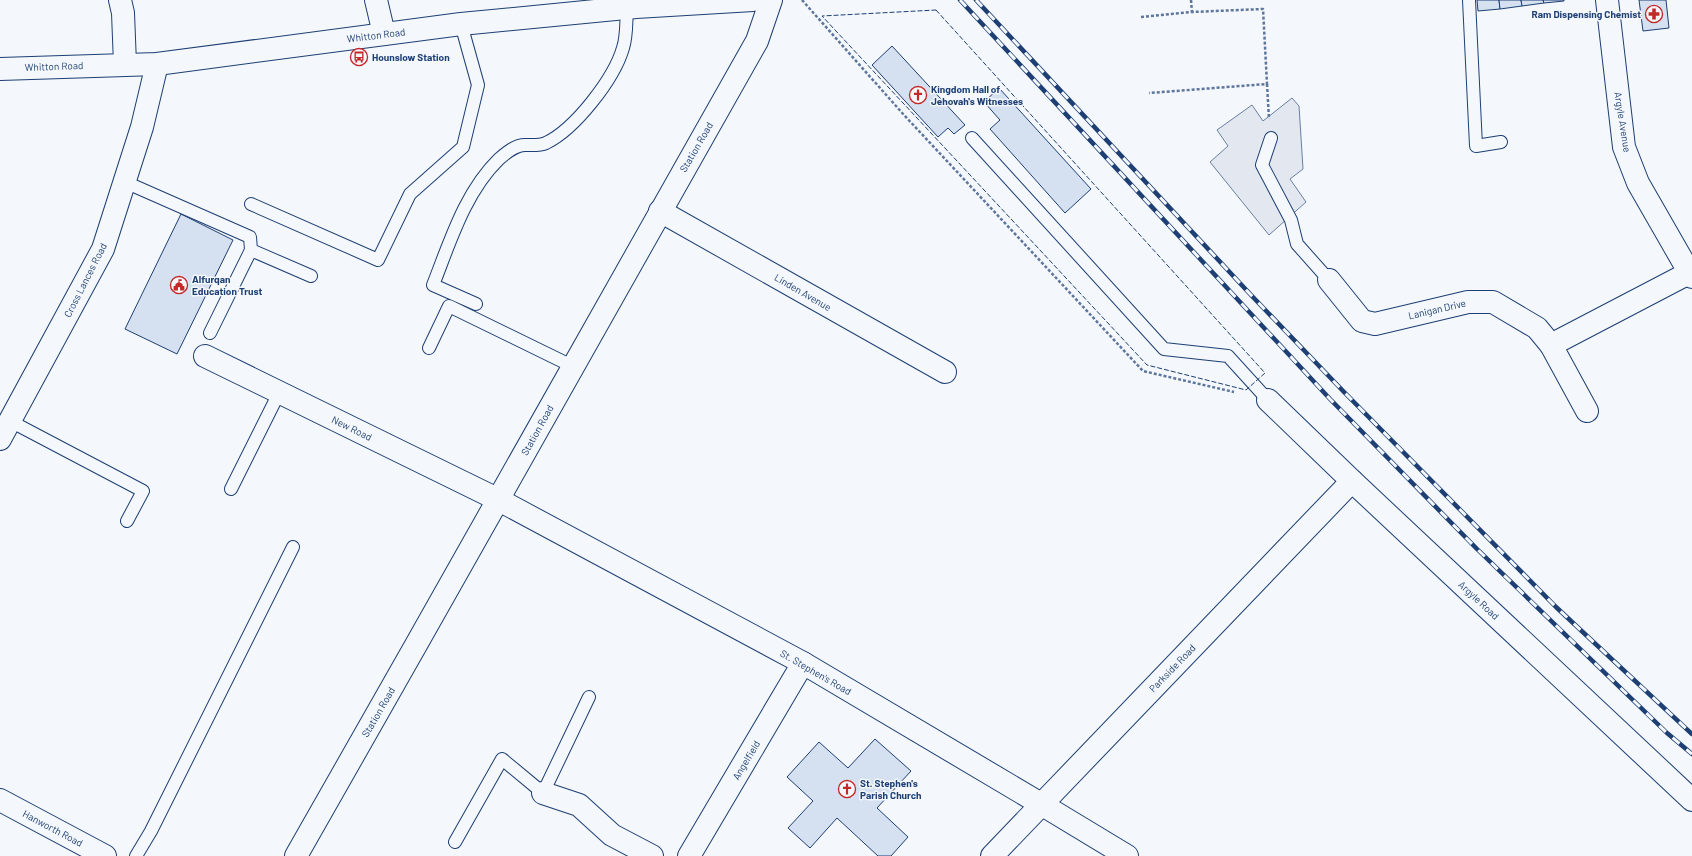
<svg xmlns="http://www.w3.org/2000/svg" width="1692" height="856" viewBox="0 0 1692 856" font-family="Barlow,sans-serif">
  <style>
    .parking { fill: #e3e8f0; stroke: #687fa3 }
    .building { fill: #d5e0f0; stroke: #1d3f73 }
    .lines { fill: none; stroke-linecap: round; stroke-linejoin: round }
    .service-casing { stroke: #1d3f73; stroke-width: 14 }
    .minor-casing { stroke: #1d3f73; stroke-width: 24 }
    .tertiary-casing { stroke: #1d3f73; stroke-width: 24 }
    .secondary-casing { stroke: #1d3f73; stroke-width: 24 }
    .primary-casing { stroke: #1d3f73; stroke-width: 24 }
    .path { stroke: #5e769c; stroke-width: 2.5; stroke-dasharray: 3 2; stroke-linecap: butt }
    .service { stroke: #f4f7fb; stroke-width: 12 }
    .minor { stroke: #f4f7fb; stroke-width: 22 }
    .tertiary { stroke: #f4f7fb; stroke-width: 22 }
    .secondary { stroke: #f4f7fb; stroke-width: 22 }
    .primary { stroke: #f4f7fb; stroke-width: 22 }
    .rail-casing { stroke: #1d3f73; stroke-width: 4.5 }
    .rail { stroke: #f4f7fb; stroke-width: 3; stroke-dasharray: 9; stroke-linecap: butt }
    .fence { stroke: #1d3f73; stroke-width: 1; stroke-dasharray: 5 2; stroke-linecap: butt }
    .labels { text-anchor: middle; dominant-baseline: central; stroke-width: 3; stroke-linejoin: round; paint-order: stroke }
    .poi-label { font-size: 10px; font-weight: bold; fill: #1d3f73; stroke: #f4f7fb; text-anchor: start }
    .street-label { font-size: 10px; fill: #1d3f73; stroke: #f4f7fb }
  </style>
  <rect width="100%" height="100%" fill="#f4f7fb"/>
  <polygon class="parking" points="1292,98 1299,106 1303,169 1290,179 1306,202 1269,235 1210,162 1228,146 1217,130 1252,105 1263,121"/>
  <g class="building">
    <polygon points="1477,0 1499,0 1500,9 1478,11"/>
    <polygon points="1499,0 1521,0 1522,6 1500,9"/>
    <polygon points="1521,0 1543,0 1544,3 1522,6"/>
    <polygon points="1543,0 1564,0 1564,1 1544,3"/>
    <polygon points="1639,0 1666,0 1669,28 1643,31"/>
    <polygon points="892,46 965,125 954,134 948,128 938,137 872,65"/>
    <polygon points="999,88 1091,189 1065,213 990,129 1000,120 984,102"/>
    <polygon points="181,214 233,240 177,354 125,329"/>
    <polygon points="875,739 911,771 877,808 908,837 891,856 878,856 837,818 810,848 788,828 813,801 787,777 819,742 848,768"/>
  </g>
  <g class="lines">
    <g class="service-casing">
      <g id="service">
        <polyline points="1469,0 1476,146 1501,142"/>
        <polyline points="972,138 1164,349 1228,356 1268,400"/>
        <polyline points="1271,138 1262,165 1291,220 1297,244 1329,280"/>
        <polyline points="125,182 250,237 251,250 311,276"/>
        <polyline points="251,204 378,260 410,194 463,147 478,85 461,24"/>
        <path d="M476,304L433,285C450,242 465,192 499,159C506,153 515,145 525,145C532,145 539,146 546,143C575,129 614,79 623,48C627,36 626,21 627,9"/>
        <polyline points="210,333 251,250"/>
        <polyline points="429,348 449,306 572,366"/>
        <polyline points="10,421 143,491 127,521"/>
        <polyline points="231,489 279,393"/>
        <polyline points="455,842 502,759 543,793 589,697"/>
        <polyline points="136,856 151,831 293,547"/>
      </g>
    </g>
    <g class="minor-casing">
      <g id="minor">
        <polyline points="376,0 384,34"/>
        <polyline points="1607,0 1624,147 1638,183 1692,277"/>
        <polyline points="660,211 945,372"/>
        <polyline points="1329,280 1362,321 1375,324 1468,302 1493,302 1537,328 1551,345"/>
        <polyline points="205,356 499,500 803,663 1041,804 1127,856"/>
        <polyline points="1268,400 1352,481 1692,800"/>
        <polyline points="1587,411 1551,345 1689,273"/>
        <polyline points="543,793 579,805 612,835 652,856"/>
        <path d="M296,856C451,585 603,312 757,41L771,0"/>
        <polyline points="689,856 803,663"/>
        <polyline points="992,856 1352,481"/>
      </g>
    </g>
    <g class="tertiary-casing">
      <g id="tertiary">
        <polyline points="120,0 123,13 125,64"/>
        <polyline points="0,439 103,249 142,127 157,64"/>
      </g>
    </g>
    <g class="secondary-casing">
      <polyline id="secondary" points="0,69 157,64 461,24 636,7 753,0"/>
    </g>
    <g class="primary-casing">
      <polyline id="primary" points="0,800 105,856"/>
    </g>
    <g class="path">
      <polyline points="802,0 904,115 1143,371 1234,392"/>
      <polyline points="1191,0 1192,12"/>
      <polyline points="1141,17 1192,12 1263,9 1267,84 1149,93"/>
      <polyline points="1267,84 1269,119"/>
    </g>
    <use href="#service" class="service"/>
    <use href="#minor" class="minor"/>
    <use href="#tertiary" class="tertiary"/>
    <use href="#secondary" class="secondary"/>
    <use href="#primary" class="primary"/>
    <g class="rail-casing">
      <g id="rail">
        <polyline points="960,0 1330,399 1477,549 1667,733 1692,754"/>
        <polyline points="976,0 1251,295 1344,392 1556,607 1692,734"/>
      </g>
    </g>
    <use href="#rail" class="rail"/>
    <polygon class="fence" points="936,10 1265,373 1246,390 1147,365 822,16"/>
  </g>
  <defs>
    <g id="pharmacy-ring" transform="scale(0.9)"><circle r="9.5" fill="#f4f7fb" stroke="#c62828" stroke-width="1.5"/><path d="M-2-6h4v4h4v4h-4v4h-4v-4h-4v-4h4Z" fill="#c62828"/></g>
    <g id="bus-ring" transform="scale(0.9)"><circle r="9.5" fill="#f4f7fb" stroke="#c62828" stroke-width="1.5"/><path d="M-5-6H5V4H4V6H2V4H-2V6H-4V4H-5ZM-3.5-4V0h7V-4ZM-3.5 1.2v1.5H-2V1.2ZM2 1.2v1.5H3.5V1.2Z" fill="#c62828"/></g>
    <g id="church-ring" transform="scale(0.9)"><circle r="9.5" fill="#f4f7fb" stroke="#c62828" stroke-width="1.5"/><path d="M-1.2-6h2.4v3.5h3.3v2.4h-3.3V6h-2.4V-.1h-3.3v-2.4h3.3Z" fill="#c62828"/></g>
    <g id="civic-ring" transform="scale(0.9)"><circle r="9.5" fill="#f4f7fb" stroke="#c62828" stroke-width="1.5"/><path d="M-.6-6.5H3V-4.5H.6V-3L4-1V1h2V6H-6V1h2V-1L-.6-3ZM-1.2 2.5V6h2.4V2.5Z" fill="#c62828"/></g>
  </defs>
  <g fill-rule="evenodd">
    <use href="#pharmacy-ring" x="1654" y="14"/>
    <use href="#bus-ring" x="359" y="57"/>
    <use href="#church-ring" x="918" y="95"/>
    <use href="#civic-ring" x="179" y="285"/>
    <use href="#church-ring" x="847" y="789"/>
  </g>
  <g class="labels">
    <g class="poi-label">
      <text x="1641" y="14" text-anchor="end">Ram Dispensing Chemist</text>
      <text x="372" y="57">Hounslow Station</text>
      <text x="931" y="89">Kingdom Hall of<tspan x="931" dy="12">Jehovah's Witnesses</tspan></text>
      <text x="192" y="279">Alfurqan<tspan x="192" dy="12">Education Trust</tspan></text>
      <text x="860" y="783">St. Stephen's<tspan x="860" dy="12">Parish Church</tspan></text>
    </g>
    <g class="street-label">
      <text transform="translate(376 35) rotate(-7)">Whitton Road</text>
      <text transform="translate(54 66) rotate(-2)">Whitton Road</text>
      <text transform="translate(1623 122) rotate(81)">Argyle Avenue</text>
      <text transform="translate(696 147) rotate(-60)">Station Road</text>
      <text transform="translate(85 280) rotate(-63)">Cross Lances Road</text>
      <text transform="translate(803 292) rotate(30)">Linden Avenue</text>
      <text transform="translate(1437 309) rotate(-13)">Lanigan Drive</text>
      <text transform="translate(352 428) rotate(26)">New Road</text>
      <text transform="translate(537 430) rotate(-61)">Station Road</text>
      <text transform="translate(1479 600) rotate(43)">Argyle Road</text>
      <text transform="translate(1172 668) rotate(-46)">Parkside Road</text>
      <text transform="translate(816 672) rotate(30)">St. Stephen's Road</text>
      <text transform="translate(378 712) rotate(-60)">Station Road</text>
      <text transform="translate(746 760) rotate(-59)">Angelfield</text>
      <text transform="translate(53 828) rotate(28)">Hanworth Road</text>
    </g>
  </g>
</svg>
